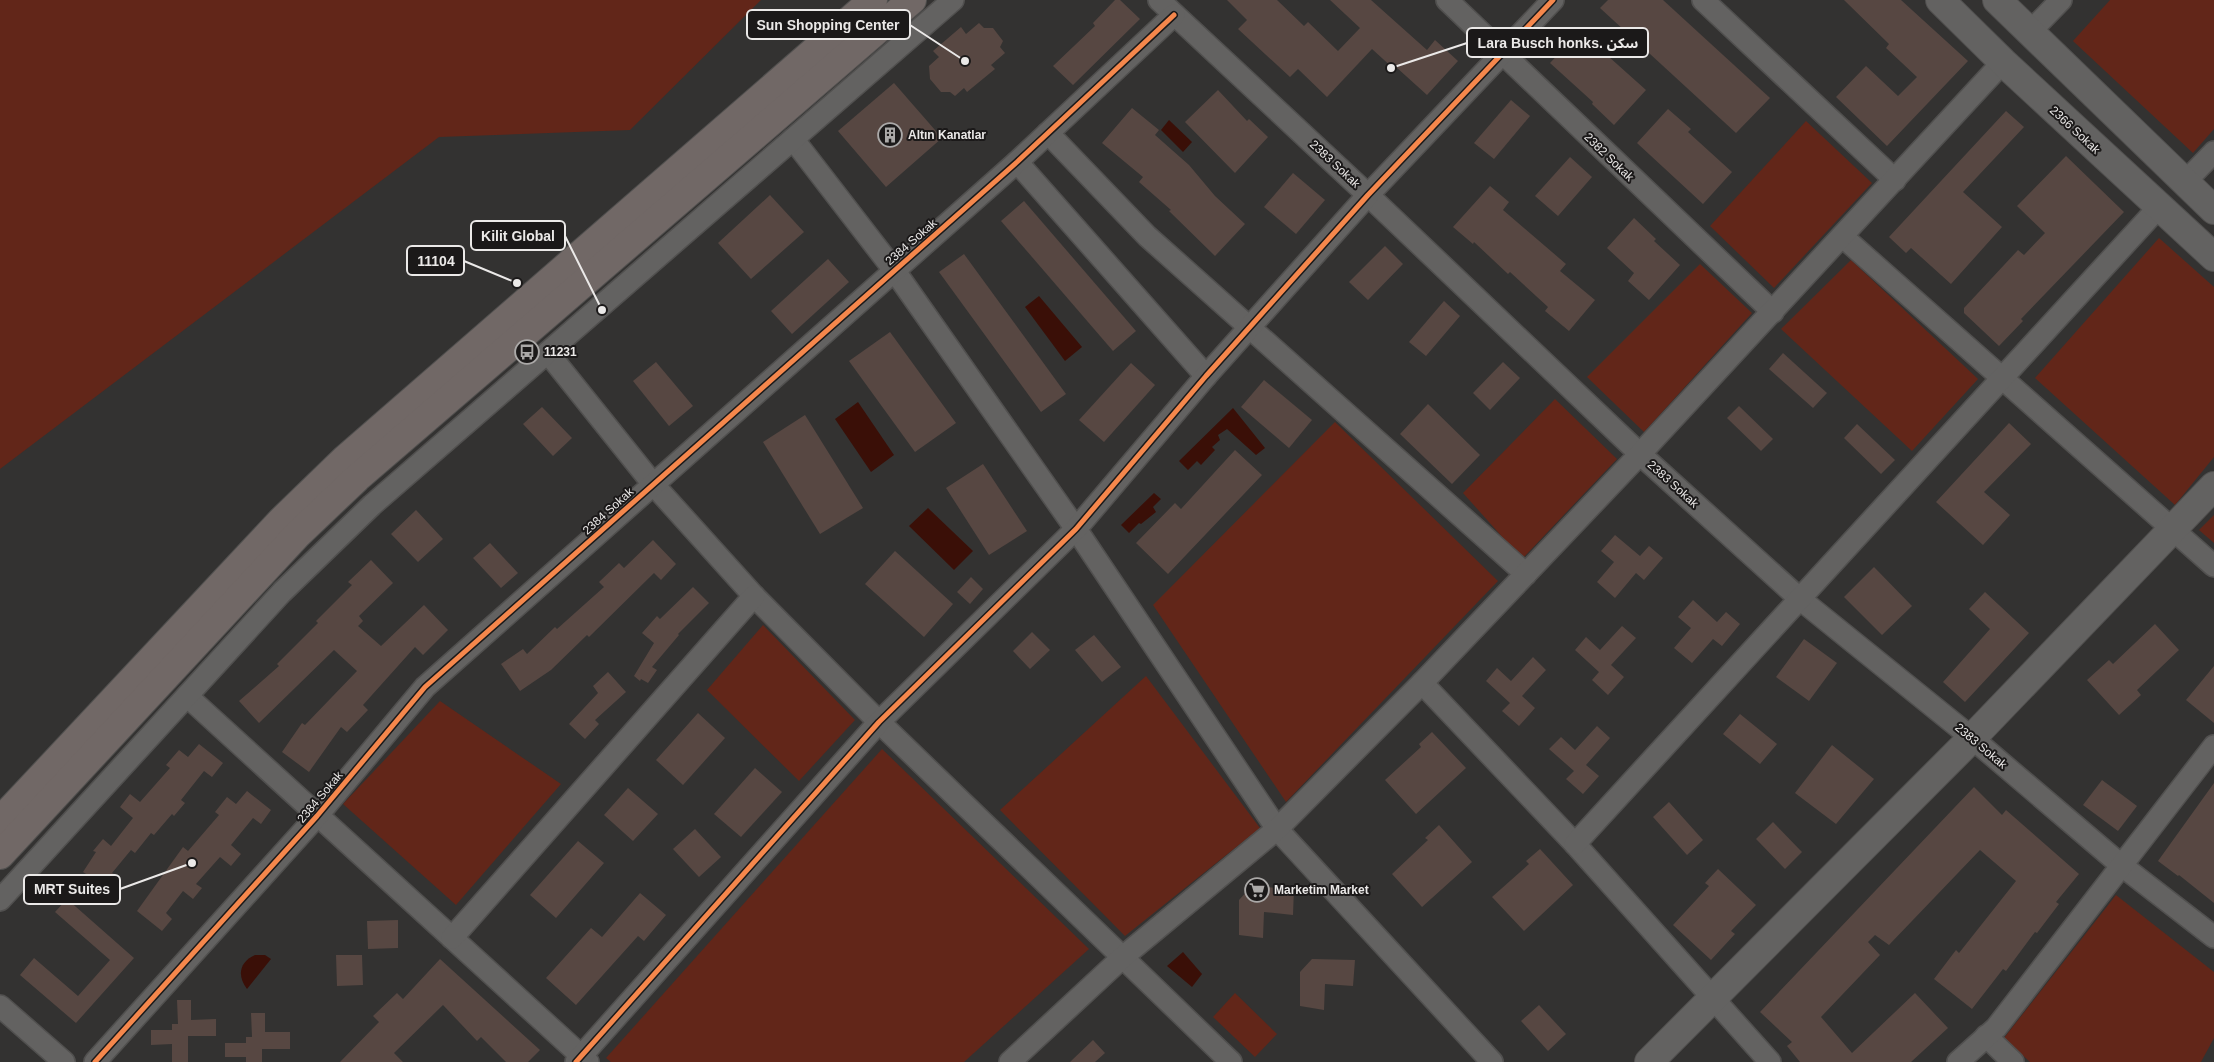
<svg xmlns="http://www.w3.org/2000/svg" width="2214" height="1062" viewBox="0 0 2214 1062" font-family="Arial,'Noto Sans Arabic',sans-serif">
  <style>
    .green { fill: #622619 }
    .water { fill: #3a0f07 }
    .building { fill: #574742 }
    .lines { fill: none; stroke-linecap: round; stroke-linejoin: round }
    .street-casing { stroke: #51504f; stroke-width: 24 }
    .secondary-casing { stroke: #51504f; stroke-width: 30 }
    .primary-casing { stroke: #51504f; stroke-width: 30 }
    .street { stroke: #636261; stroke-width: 21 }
    .secondary { stroke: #636261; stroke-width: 28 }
    .primary { stroke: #716866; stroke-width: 28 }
    .cycleway-casing { stroke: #1b1919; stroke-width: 8 }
    .cycleway { stroke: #f5874c; stroke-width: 5 }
    .labels { text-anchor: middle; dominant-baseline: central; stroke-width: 4; stroke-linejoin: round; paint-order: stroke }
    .street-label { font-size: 12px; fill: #ebe9e8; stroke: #1b1919 }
    .poi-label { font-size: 12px; font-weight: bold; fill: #ebe9e8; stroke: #1b1919; text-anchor: start }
    .leader { fill: none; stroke: #ebe9e8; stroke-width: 2 }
    .callout-dot { fill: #ebe9e8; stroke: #1b1919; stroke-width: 2 }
    .callout { fill: #1b1919; stroke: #ebe9e8; stroke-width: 2 }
    .callout-label { font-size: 14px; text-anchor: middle; font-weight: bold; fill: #ebe9e8 }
  </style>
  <rect width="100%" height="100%" fill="#333231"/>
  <g class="green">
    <polygon points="0,0 761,0 630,130 439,137 0,469"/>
    <polygon points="2110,0 2214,0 2214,129 2193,153 2073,41"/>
    <polygon points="1806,121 1872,183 1774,288 1710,226"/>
    <polygon points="2159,238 2214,287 2214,457 2175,505 2035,378"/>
    <polygon points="1851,260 1978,379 1912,451 1781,329"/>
    <polygon points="1700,264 1752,313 1644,432 1587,377"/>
    <polygon points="1555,399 1617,459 1522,559 1463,493"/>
    <polygon points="1335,422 1498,581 1286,802 1153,605"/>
    <polygon points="2214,515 2214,543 2199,530"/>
    <polygon points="763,625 855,720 799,781 707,690"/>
    <polygon points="1146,676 1260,828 1125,936 1000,810"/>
    <polygon points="440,701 561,784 456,905 343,804"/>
    <polygon points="882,749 1089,949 964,1062 611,1062 606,1058"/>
    <polygon points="2116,895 2214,972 2214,1038 2201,1062 2030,1062 2004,1038"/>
    <polygon points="1235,993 1277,1034 1255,1057 1213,1017"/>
  </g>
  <g class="water">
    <polygon points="1169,120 1192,142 1183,152 1161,130"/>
    <polygon points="1039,296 1082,347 1065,361 1025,307"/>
    <polygon points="858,402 894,455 871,472 835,419"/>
    <polygon points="1233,408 1265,448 1256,455 1227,429 1218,435 1220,440 1212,447 1215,450 1201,465 1197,461 1188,470 1179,461"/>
    <polygon points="1154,493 1161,499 1153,507 1156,512 1141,524 1139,523 1129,533 1121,525"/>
    <polygon points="928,508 973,551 954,570 909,526"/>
    <polygon points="1183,952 1202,974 1192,987 1167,966"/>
    <path d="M255,955H265L271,959L247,989C237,976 239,962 255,955Z"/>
  </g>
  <g class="building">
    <polygon points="1115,0 1120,0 1140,19 1073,85 1053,66 1095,26 1093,23"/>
    <polygon points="1227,0 1277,0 1304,26 1308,22 1338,51 1360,28 1330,0 1371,0 1427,50 1435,40 1458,61 1427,95 1396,67 1394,69 1372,49 1327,97 1298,69 1290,77 1238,29 1247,20"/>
    <polygon points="1608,0 1663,0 1770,98 1736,133 1600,8"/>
    <polygon points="1844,0 1901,0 1968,61 1887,146 1836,97 1866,66 1898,96 1917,77 1886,48 1889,44"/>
    <polygon points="979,23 984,28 993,28 1003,41 1000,47 1005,53 991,65 995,69 967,92 964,88 955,96 950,92 941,92 930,79 929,66 939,57 933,51 961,27 966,34"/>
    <polygon points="1580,31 1646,90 1614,125 1592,104 1593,102 1550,63"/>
    <polygon points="894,83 942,138 886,187 838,131"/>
    <polygon points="1218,90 1247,121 1249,119 1268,137 1235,173 1185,122"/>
    <polygon points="1511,100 1530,116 1494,159 1474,143"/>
    <polygon points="1132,108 1159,130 1155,135 1189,165 1215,196 1245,224 1215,256 1169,211 1171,210 1139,182 1143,177 1102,143"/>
    <polygon points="1668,109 1691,129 1688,132 1732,172 1703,204 1637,143"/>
    <polygon points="2006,111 2024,127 1963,192 2002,227 1951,284 1911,248 1906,253 1889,237"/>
    <polygon points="2066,156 2124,212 2021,319 2023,321 1999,346 1964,313 1964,308 2018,250 2024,255 2045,233 2017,206"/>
    <polygon points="1570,157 1592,177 1558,216 1535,196"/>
    <polygon points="1293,173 1325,200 1296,234 1264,207"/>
    <polygon points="1490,186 1509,202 1503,210 1566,264 1560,271 1595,300 1569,331 1545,311 1548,307 1510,272 1508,274 1474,242 1473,244 1453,227"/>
    <polygon points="770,195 804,232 751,279 718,243"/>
    <polygon points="1024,201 1136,331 1113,351 1001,221"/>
    <polygon points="1634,218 1656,239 1654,241 1680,265 1649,300 1628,281 1634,273 1607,248"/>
    <polygon points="1385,246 1403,264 1368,300 1349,282"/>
    <polygon points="964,254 1066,394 1041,412 939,272"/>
    <polygon points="828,259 849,282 792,334 771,311"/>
    <polygon points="1444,301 1460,316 1426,356 1409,342"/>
    <polygon points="890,332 956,423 915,452 849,361"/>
    <polygon points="1783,353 1827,393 1813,408 1769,369"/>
    <polygon points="656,362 693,406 669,426 633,381"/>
    <polygon points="1503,362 1520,378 1490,410 1473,393"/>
    <polygon points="1131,363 1155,385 1104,442 1079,420"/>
    <polygon points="1264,380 1312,420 1289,448 1241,407"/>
    <polygon points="1428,404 1480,455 1452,484 1400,434"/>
    <polygon points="1739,406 1773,439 1761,451 1727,418"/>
    <polygon points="542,407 572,438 553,456 523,424"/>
    <polygon points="805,415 863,508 820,534 763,442"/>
    <polygon points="2009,423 2031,444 1984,492 2010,515 1983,545 1936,502"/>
    <polygon points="1857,424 1895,460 1881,474 1844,438"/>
    <polygon points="1235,450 1262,475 1168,574 1136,543 1175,503 1181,509"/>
    <polygon points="983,464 1027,531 989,555 946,488"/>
    <polygon points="416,510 443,539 418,562 391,534"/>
    <polygon points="1615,535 1640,556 1649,546 1663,558 1644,580 1636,573 1615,598 1597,582 1614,562 1601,551"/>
    <polygon points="653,540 676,564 661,580 654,573 589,637 587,635 551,670 520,691 501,664 523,649 527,654 555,627 557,629 604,587 599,582 619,563 624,568"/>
    <polygon points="490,543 518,573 501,588 473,558"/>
    <polygon points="895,551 953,604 924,637 865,584"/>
    <polygon points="371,560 393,583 359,616 363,621 358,626 381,646 424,605 448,630 423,655 415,647 363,705 368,710 347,732 341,727 309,772 282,752 302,723 305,725 357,671 334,650 259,723 239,701 279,666 277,664 318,623 316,621 352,585 348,582"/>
    <polygon points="1874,567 1912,606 1882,635 1844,597"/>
    <polygon points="971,577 983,589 970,604 957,592"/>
    <polygon points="693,587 709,603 678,634 679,635 652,667 657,670 648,683 641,679 640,681 634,676 654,643 642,633 657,616 660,619"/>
    <polygon points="1985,592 2029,633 1965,702 1943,682 1990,629 1969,609"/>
    <polygon points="1693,600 1717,622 1726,612 1740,624 1722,646 1713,639 1692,663 1674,648 1691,628 1678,617"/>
    <polygon points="2155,624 2179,650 2137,690 2141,695 2119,715 2087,680 2109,660 2113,664"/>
    <polygon points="1622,626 1636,638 1611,665 1624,677 1608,695 1592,680 1599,672 1575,650 1586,637 1600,650"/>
    <polygon points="1032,632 1050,650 1030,669 1013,651"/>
    <polygon points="1094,635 1121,667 1102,682 1075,650"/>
    <polygon points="1804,639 1837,663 1809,701 1776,677"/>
    <polygon points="1533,657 1546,670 1522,696 1535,708 1519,726 1502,711 1510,703 1486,681 1497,668 1511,681"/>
    <polygon points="2214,666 2214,723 2186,700"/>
    <polygon points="608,672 626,692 595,720 599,724 585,739 569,724 598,693 593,686"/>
    <polygon points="698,713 725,738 683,785 656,760"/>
    <polygon points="1740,714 1777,744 1760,764 1723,734"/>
    <polygon points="1597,726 1610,738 1586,765 1599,776 1583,794 1566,779 1574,771 1549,749 1561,737 1575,750"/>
    <polygon points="1432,732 1466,768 1416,814 1385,780 1421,747 1419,744"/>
    <polygon points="199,744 223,763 212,777 204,771 181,800 185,803 174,816 172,814 154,835 151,833 135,853 131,850 112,873 116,875 108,888 83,872 96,852 93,851 103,839 111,846 133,818 120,807 130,794 140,802 170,768 166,765 179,750 188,757"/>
    <polygon points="1832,745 1874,779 1836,824 1795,793"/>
    <polygon points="755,768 782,792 741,837 714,814"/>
    <polygon points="2102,780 2137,806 2118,831 2083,805"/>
    <polygon points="2214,783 2214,903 2179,875 2178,876 2158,861"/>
    <polygon points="1974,787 2002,815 2006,810 2079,874 2056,902 2059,904 2037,933 2035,932 2006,971 2003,969 1972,1009 1934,979 1956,950 1959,953 2016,881 1980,850 1889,945 1875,935 1868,942 1880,955 1821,1017 1852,1053 1915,993 1948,1028 1911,1062 1800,1062 1787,1046 1792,1042 1760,1012"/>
    <polygon points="628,788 658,814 633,841 604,815"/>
    <polygon points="247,791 271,810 261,824 253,818 231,845 241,854 231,866 220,857 196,884 202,888 193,899 183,891 166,913 172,919 162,931 137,911 183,847 188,851 219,815 215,812 227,797 236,804"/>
    <polygon points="1669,802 1703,840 1687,855 1653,817"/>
    <polygon points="1773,822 1802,852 1785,869 1756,839"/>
    <polygon points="1439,825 1472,862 1422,907 1392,874 1428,840 1425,838"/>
    <polygon points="695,829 721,857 699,877 673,849"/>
    <polygon points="578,841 604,863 556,918 530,895"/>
    <polygon points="1540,849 1573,885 1524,931 1492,897 1529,864 1526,861"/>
    <polygon points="1718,869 1756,905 1731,931 1735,934 1711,960 1673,925 1709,886 1705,883"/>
    <polygon points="1251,887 1294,888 1293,915 1264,912 1263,938 1239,935 1239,900"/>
    <polygon points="640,893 666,915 644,941 638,936 576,1005 546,978 591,928 602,937"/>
    <polygon points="67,899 134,958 76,1023 20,975 34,958 78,996 110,960 55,912"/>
    <polygon points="398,920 398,948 368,949 367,921"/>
    <polygon points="336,955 362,955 363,985 337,986"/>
    <polygon points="440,959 540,1050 528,1062 506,1062 481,1037 477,1041 443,1005 394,1053 403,1062 340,1062 379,1022 373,1016 397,993 403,999"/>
    <polygon points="1312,959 1355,960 1353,986 1325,984 1324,1010 1300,1006 1300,972"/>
    <polygon points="177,1000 191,1000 191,1020 216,1019 216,1036 188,1036 188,1062 172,1062 172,1044 151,1045 151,1030 172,1030 172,1024 178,1024"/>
    <polygon points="1539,1005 1566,1034 1548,1051 1521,1021"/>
    <polygon points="251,1013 265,1013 265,1032 290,1032 290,1049 262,1049 262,1062 246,1062 246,1057 225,1057 225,1043 246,1043 246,1037 252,1037"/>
    <polygon points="1093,1040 1105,1053 1095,1062 1070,1062"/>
  </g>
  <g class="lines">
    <g class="street-casing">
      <g id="street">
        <polyline points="1159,0 1368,195 1640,454 1800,599 1972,738 2121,865 2214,937"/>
        <polyline points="1447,0 1773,312"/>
        <polyline points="1703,0 1895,180"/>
        <polyline points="2030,32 2061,0"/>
        <polyline points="1048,133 1147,236 1526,574"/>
        <polyline points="793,139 894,270 1076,529 1277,829 1492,1062"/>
        <polyline points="1017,162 1206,376"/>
        <polyline points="2185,182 2214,152"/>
        <polyline points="1843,237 2214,566"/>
        <polyline points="548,353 653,484 754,596 879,722 1231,1062"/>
        <polyline points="1422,683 1575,844 1770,1062"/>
        <polyline points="187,696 588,1062"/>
        <polyline points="1575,844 2158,208"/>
        <polyline points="0,900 282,592 372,505 953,0"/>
        <polyline points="452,938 754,596"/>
        <polyline points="0,1006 64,1062"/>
        <polyline points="1986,1036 2013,1062"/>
        <polyline points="95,1062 317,816 425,687 1017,162 1174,15"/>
        <polyline points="576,1062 879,722 1076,529 1206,376 1368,195 1553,0"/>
        <polyline points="1010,1062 1124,956 1277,829 1422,683 1640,454 2003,62"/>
        <polyline points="1958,1062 1996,1028 2214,746"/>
      </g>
    </g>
    <g class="secondary-casing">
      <g id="secondary">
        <polyline points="1940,0 2003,62 2214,257"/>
        <polyline points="1997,0 2214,210"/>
        <polyline points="1649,1062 1972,738 2214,486"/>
      </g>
    </g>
    <g class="primary-casing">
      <g id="primary">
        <polyline points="0,821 281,521 345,459 873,0"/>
        <polyline points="0,855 298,534 357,478 912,0"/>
      </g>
    </g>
    <use href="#street" class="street"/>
    <use href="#secondary" class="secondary"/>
    <use href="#primary" class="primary"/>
    <g class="cycleway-casing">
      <g id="cycleway">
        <polyline points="95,1062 317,816 425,687 1017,162 1174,15"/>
        <polyline points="576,1062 879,722 1076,529 1206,376 1368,195 1553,0"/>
      </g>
    </g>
    <use href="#cycleway" class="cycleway"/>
  </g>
  <defs>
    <g id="building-ring" transform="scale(1.25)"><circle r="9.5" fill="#1b1919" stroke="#aba9a8" stroke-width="1.5"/><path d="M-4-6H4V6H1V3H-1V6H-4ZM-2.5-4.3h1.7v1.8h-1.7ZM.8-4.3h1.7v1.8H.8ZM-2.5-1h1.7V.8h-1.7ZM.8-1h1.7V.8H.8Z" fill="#aba9a8"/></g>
    <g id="bus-ring" transform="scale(1.25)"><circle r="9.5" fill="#1b1919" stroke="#aba9a8" stroke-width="1.5"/><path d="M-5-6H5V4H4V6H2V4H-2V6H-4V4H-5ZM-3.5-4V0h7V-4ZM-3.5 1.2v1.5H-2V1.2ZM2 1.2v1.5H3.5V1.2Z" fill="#aba9a8"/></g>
    <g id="supermarket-ring" transform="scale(1.25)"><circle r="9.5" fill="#1b1919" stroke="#aba9a8" stroke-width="1.5"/><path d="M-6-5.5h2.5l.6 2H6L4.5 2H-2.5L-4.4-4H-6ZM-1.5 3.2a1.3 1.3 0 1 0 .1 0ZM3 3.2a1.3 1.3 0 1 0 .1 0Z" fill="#aba9a8"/></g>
  </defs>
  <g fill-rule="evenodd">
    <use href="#building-ring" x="890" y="135"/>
    <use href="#bus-ring" x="527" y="352"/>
    <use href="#supermarket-ring" x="1257" y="890"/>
  </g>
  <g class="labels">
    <g class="street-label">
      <text transform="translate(2075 130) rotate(43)">2366 Sokak</text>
      <text transform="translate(1609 157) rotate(44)">2382 Sokak</text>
      <text transform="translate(1335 164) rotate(43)">2383 Sokak</text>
      <text transform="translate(911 242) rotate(-41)">2384 Sokak</text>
      <text transform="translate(1673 484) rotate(42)">2383 Sokak</text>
      <text transform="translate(608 511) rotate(-42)">2384 Sokak</text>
      <text transform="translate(1981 746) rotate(40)">2383 Sokak</text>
      <text transform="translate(320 797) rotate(-50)">2384 Sokak</text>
    </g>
    <g class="poi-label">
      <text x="908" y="135">Altın Kanatlar</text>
      <text x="544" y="352">11231</text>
      <text x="1274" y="890">Marketim Market</text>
    </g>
  </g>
  <path class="leader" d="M965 61L910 25M1391 68L1467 43M602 310L565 236M517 283L464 261M192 863L120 889"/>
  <g class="callout-dot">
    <circle cx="965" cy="61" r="5"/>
    <circle cx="1391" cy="68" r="5"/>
    <circle cx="602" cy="310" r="5"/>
    <circle cx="517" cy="283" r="5"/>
    <circle cx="192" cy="863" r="5"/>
  </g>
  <g class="callout">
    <rect x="747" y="10" width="163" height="29" rx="5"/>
    <rect x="1467" y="28" width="181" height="29" rx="5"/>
    <rect x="471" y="221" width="94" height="29" rx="5"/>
    <rect x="407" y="246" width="57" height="29" rx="5"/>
    <rect x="24" y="875" width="96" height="29" rx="5"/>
  </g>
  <g class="callout-label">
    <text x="828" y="30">Sun Shopping Center</text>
    <text x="1558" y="48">Lara Busch honks. سكن</text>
    <text x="518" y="241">Kilit Global</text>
    <text x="436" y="266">11104</text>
    <text x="72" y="894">MRT Suites</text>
  </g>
</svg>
